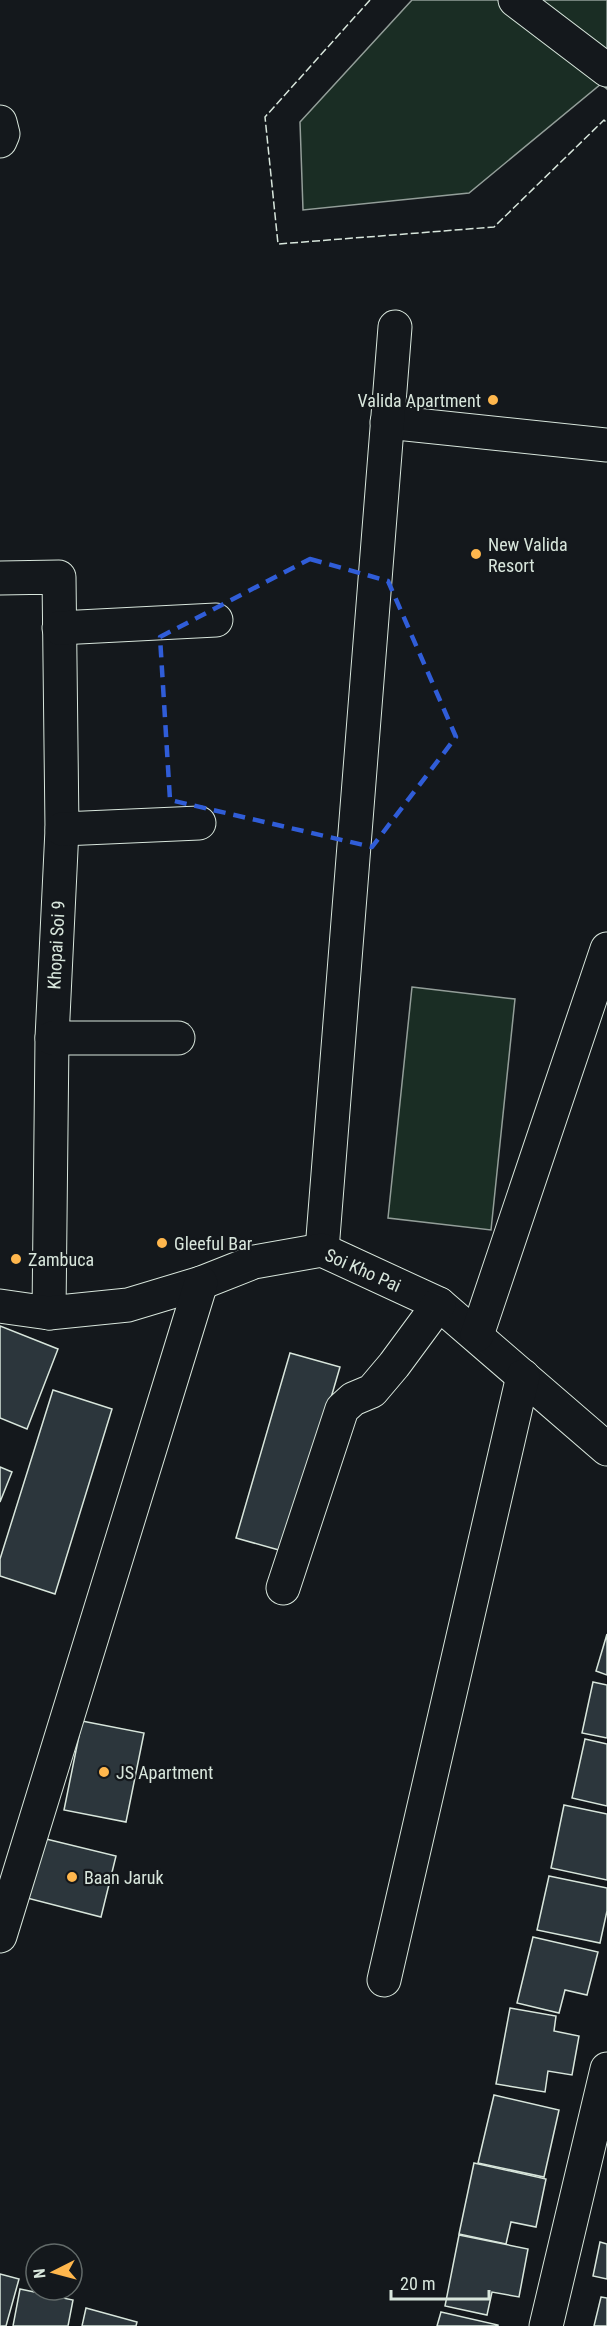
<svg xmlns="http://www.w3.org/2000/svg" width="607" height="2326" viewBox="0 0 607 2326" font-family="'Roboto Condensed',sans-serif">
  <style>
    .green { fill: #1a2d24; stroke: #939e99; stroke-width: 1.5 }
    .building { fill: #2c363c; stroke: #d8e6dc; stroke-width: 1.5 }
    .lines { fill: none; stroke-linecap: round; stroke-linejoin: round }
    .minor-casing { stroke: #d8e6dc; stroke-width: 35 }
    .minor { stroke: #14181c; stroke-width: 33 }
    .fence { stroke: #d8e6dc; stroke-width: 1.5; stroke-dasharray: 8 3; stroke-linecap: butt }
    .marked { fill: none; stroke: #305dd8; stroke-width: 4.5; stroke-dasharray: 12 8; stroke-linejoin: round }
    .poi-dot { fill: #ffb74d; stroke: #14181c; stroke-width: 2 }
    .labels { text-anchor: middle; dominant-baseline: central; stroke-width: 4.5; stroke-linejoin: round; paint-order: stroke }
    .poi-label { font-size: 18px; fill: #d8e6dc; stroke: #14181c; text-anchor: start }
    .street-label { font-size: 18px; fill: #d8e6dc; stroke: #14181c }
  </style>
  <rect width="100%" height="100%" fill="#14181c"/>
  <g class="green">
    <polygon points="412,0 607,0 607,89 601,84 469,193 303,210 300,122"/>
    <polygon points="412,987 515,999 491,1230 388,1218"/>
  </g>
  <g class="building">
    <polygon points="0,1326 58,1349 27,1429 0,1418"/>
    <polygon points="290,1353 340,1367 286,1552 236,1538"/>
    <polygon points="53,1390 112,1409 55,1594 0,1576 0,1559"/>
    <polygon points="0,1467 12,1472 0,1502"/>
    <polygon points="607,1634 607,1675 596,1671"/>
    <polygon points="593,1682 607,1685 607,1738 582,1733"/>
    <polygon points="82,1721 144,1733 126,1822 64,1810"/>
    <polygon points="585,1739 607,1744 607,1806 572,1798"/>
    <polygon points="564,1805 607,1814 607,1880 551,1868"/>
    <polygon points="42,1838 116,1856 101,1917 27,1898"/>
    <polygon points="549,1876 607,1888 607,1911 600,1943 537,1930"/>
    <polygon points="533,1937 598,1952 587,1995 565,1990 559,2013 517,2003"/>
    <polygon points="510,2008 556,2016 554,2031 579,2036 572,2075 548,2071 545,2092 496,2084"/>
    <polygon points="494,2095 559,2110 544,2177 478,2163"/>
    <polygon points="474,2163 546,2179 536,2227 511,2222 506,2244 459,2234"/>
    <polygon points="459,2235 528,2249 519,2297 492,2292 487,2315 445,2306"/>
    <polygon points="600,2242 607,2244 607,2279 593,2276"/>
    <polygon points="0,2274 19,2279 6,2326 0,2326"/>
    <polygon points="20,2289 73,2300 68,2326 13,2326"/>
    <polygon points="601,2297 607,2298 607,2326 594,2326"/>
    <polygon points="86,2308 137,2322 136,2326 82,2326"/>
    <polygon points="441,2312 498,2325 498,2326 437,2326"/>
  </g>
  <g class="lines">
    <g class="minor-casing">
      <g id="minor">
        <polyline points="515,0 607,70"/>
        <polyline points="0,122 3,134 0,141"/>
        <polyline points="387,422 607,445"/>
        <polyline points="0,578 59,577 62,829 52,1038 49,1313"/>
        <polyline points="59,628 216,620"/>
        <polyline points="62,829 199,823"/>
        <polyline points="52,1038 178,1038"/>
        <polyline points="322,1250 395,327"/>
        <polyline points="0,1306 49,1313 128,1305 201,1283 254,1262 322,1250 439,1304 607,1449"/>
        <polyline points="477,1335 607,949"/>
        <polyline points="283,1588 342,1409 353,1399 372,1391 394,1365 439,1304"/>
        <polyline points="0,1936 201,1283"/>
        <polyline points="384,1980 523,1376"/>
        <polyline points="546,2326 607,2069"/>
      </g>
    </g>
    <use href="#minor" class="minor"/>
    <polyline class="fence" points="370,0 265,117 278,244 494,227 604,120 607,123"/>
  </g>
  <path class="marked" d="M310,559L388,581L456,737L372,847L170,800L160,637Z"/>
  <g class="poi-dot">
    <circle cx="493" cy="400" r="6"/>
    <circle cx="476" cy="554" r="6"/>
    <circle cx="162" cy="1243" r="6"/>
    <circle cx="16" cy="1259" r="6"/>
    <circle cx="104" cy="1772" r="6"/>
    <circle cx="72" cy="1877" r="6"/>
  </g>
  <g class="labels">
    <g class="poi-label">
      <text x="481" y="400" text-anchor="end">Valida Apartment</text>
      <text x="488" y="544">New Valida<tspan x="488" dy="21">Resort</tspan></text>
      <text x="174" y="1243">Gleeful Bar</text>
      <text x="28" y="1259">Zambuca</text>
      <text x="116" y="1772">JS Apartment</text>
      <text x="84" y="1877">Baan Jaruk</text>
    </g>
    <g class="street-label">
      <text transform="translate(56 945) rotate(-87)">Khopai Soi 9</text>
      <text transform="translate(363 1270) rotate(24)">Soi Kho Pai</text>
    </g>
  </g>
  <g transform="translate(54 2272) rotate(264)"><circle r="28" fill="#14181c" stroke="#626a69" stroke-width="1.5"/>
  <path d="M0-4.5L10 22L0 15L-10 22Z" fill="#ffb74d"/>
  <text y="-9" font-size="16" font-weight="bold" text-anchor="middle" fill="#d8e6dc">N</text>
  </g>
  <path d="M391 2290v9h98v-9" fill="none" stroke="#d8e6dc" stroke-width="3"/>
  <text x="400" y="2290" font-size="18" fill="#d8e6dc" stroke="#14181c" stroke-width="4.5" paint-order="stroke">20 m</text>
</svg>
